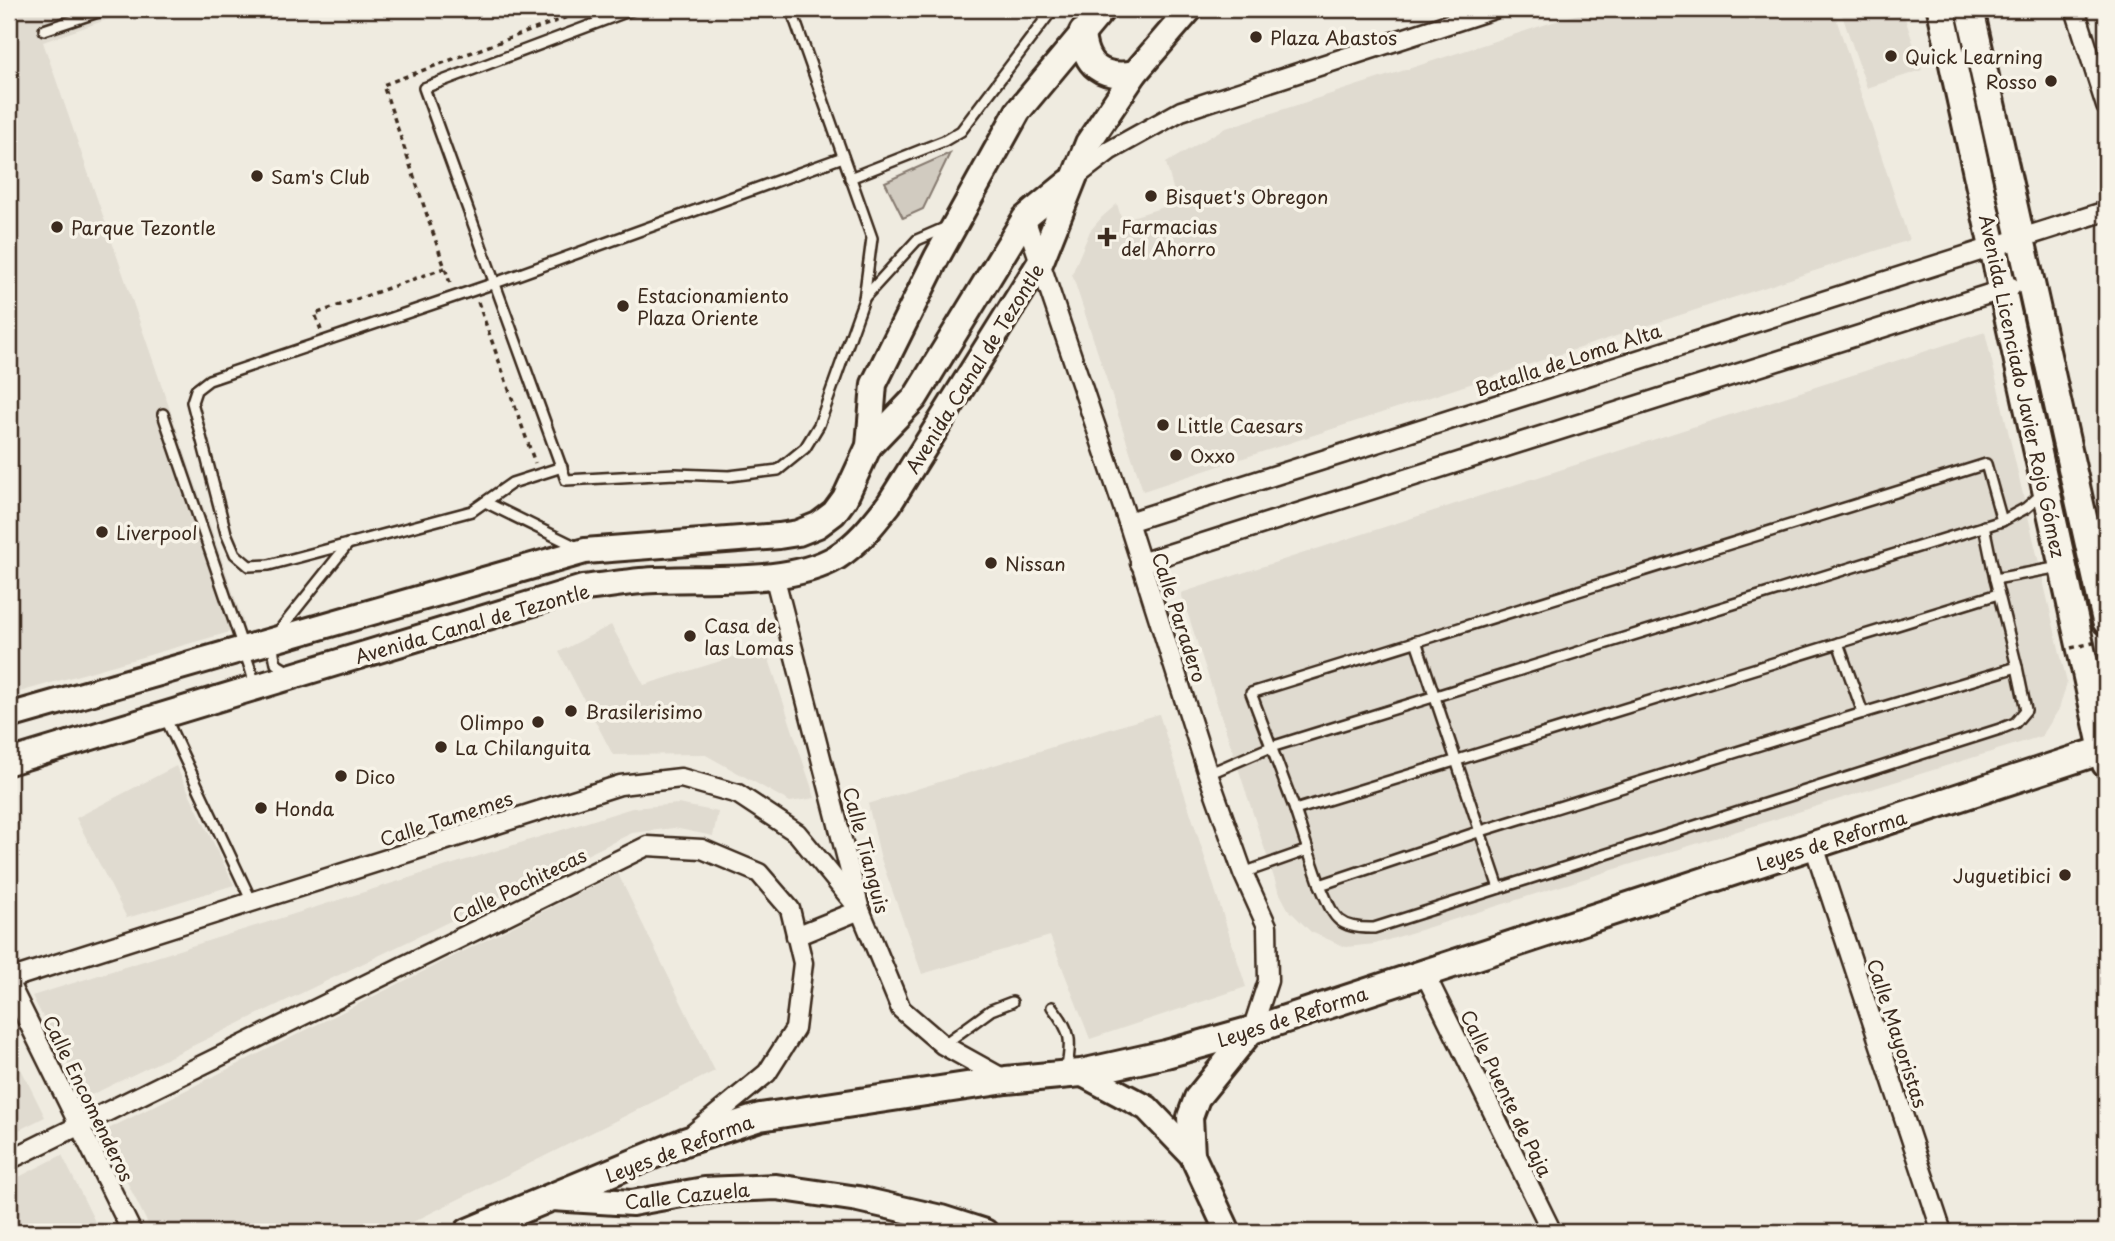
<svg xmlns="http://www.w3.org/2000/svg" width="2115" height="1241" viewBox="0 0 2115 1241" font-family="'Playpen Sans',sans-serif">
  <style>
    .built { fill: #e0dbd0 }
    .green { fill: #d1cbc0; stroke: #867a6f; stroke-width: 2 }
    .lines { fill: none; stroke-linecap: round; stroke-linejoin: round }
    .lane-casing { stroke: #3b2a1e; stroke-width: 14 }
    .street-casing { stroke: #3b2a1e; stroke-width: 23 }
    .secondary-casing { stroke: #3b2a1e; stroke-width: 30 }
    .primary-casing { stroke: #3b2a1e; stroke-width: 32 }
    .path { stroke: #3b2a1e; stroke-width: 3.5; stroke-dasharray: 5 5; stroke-linecap: butt }
    .lane { stroke: #f7f3e8; stroke-width: 9 }
    .street { stroke: #f7f3e8; stroke-width: 18 }
    .secondary { stroke: #f7f3e8; stroke-width: 24 }
    .primary { stroke: #f7f3e8; stroke-width: 26 }
    .path-bridge { stroke: #3b2a1e; stroke-width: 3.5; stroke-dasharray: 5 5; stroke-linecap: butt }
    .poi-dot { fill: #3b2a1e; stroke: #f7f3e8; stroke-width: 2.5 }
    .labels { text-anchor: middle; dominant-baseline: central; stroke-width: 7; stroke-linejoin: round; paint-order: stroke }
    .poi-label { font-size: 19px; fill: #3b2a1e; stroke: #f7f3e8; text-anchor: start }
    .street-label { font-size: 19px; fill: #3b2a1e; stroke: #f7f3e8 }
  </style>
  <rect width="100%" height="100%" fill="#efebe0"/>
  <filter id="ink" filterUnits="userSpaceOnUse"><feTurbulence type="fractalNoise" baseFrequency=".0143" numOctaves="2"/><feDisplacementMap in="SourceGraphic" scale="14" xChannelSelector="R" yChannelSelector="G"/><feConvolveMatrix kernelMatrix="1 2 1 2 8 2 1 2 1" color-interpolation-filters="sRGB"/></filter>
  <g filter="url(#ink)">
    <g class="built">
      <polygon points="9,9 137,9 43,42 244,624 237,630 9,695"/>
      <polygon points="1593,9 1833,9 1909,240 1143,491 1072,274 1090,231 1102,217 1117,204 1122,220 1177,203 1166,163 1223,129"/>
      <polygon points="1840,9 1914,9 1904,15 1922,70 1867,88"/>
      <polygon points="1985,332 2067,683 2059,709 2042,736 1375,944 1346,947 1311,932 1288,909 1278,890 1181,593"/>
      <polygon points="611,625 644,685 765,647 815,798 790,802 704,754 613,755 559,652"/>
      <polygon points="1159,714 1246,987 1090,1039 1050,936 922,974 881,859 868,804"/>
      <polygon points="176,766 234,885 127,918 76,818"/>
      <polygon points="678,804 718,812 713,836 674,828 632,833 85,1098 32,996 632,808"/>
      <polygon points="618,874 715,1071 393,1232 152,1232 102,1132"/>
      <polygon points="9,1045 45,1117 9,1135"/>
      <polygon points="62,1155 100,1232 9,1232 9,1182"/>
    </g>
    <polygon class="green" points="950,153 923,209 903,218 885,182"/>
    <g class="lines">
      <g class="lane-casing">
        <g id="lane">
          <polyline points="634,9 424,88 566,480 675,474 729,476 778,470 805,448 819,425 864,299 872,238 791,9"/>
          <polyline points="44,30 107,9"/>
          <polyline points="850,178 944,141 961,131 1053,9"/>
          <polyline points="864,298 917,240 947,227"/>
          <polyline points="163,414 250,668 253,678 248,686"/>
          <polyline points="562,467 512,483 472,511 269,565 249,566 235,554 226,533 192,402 196,390 209,380 495,283 843,157"/>
          <polyline points="485,502 577,547"/>
          <polyline points="1984,526 1995,579 2060,567"/>
          <polyline points="278,632 348,544"/>
          <polyline points="1416,641 1499,888"/>
          <polyline points="272,643 276,664 291,673"/>
          <polyline points="1838,643 1863,713 2017,667 1995,579"/>
          <polyline points="165,717 252,902"/>
          <polyline points="1208,774 1271,747 2002,521 2026,508 2042,494"/>
          <polyline points="1295,810 1251,693 1986,464 2002,521"/>
          <polyline points="1308,850 1295,810 1998,594"/>
          <polyline points="1243,873 1308,850 1320,885 1481,831 1863,713"/>
          <path d="M1320,885C1334,917 1336,929 1374,928L2000,729L2015,723L2026,710L2017,667"/>
          <path d="M1052,1007C1072,1032 1072,1041 1066,1072"/>
          <polyline points="943,1045 991,1010 1012,1002"/>
        </g>
      </g>
      <g class="street-casing">
        <g id="street">
          <polyline points="2075,9 2106,106"/>
          <polyline points="1075,177 1109,151 1181,111 1494,9"/>
          <polyline points="1025,218 1128,522 1208,774 1243,873 1267,926 1268,981 1252,1030"/>
          <polyline points="1128,522 2106,211"/>
          <polyline points="1140,563 2011,287"/>
          <polyline points="774,575 860,910 901,1009 943,1045 1006,1080"/>
          <polyline points="1814,846 1942,1232"/>
          <polyline points="1424,972 1552,1232"/>
          <polyline points="9,979 620,785 681,778 738,794 797,833 860,910 796,936"/>
          <polyline points="9,983 132,1232"/>
          <polyline points="9,1160 647,846 702,849 759,873 790,909 803,963 795,1029 767,1073 694,1133"/>
        </g>
      </g>
      <g class="secondary-casing">
        <g id="secondary">
          <path d="M1082,32C1084,66 1102,79 1135,73"/>
          <polyline points="869,446 915,398 1025,218 1069,182"/>
          <polyline points="9,716 585,551 779,536 798,533 818,525 834,513 845,498 869,446 874,384 937,257 1018,111 1103,9"/>
          <path d="M9,762L583,588C602,586 622,583 641,581C699,576 787,587 837,557C859,543 874,523 889,504L1041,261L1088,143L1135,73L1190,9"/>
          <polyline points="1081,1073 1147,1108 1192,1155 1228,1232"/>
          <polyline points="1192,1155 1190,1117 1197,1098 1252,1030"/>
          <polyline points="552,1198 632,1203 704,1190 776,1187 858,1199 941,1218 985,1232"/>
        </g>
      </g>
      <g class="primary-casing">
        <g id="primary">
          <polyline points="1941,9 2106,764"/>
          <polyline points="1970,9 2106,621"/>
          <polyline points="468,1232 684,1142 760,1117 1006,1080 1081,1073 1166,1054 1252,1030 2106,749"/>
        </g>
      </g>
      <g class="path">
        <polyline points="450,283 383,85 589,9"/>
        <polyline points="478,302 535,463"/>
        <polyline points="321,330 315,314 445,268"/>
      </g>
      <use href="#lane" class="lane"/>
      <use href="#street" class="street"/>
      <use href="#secondary" class="secondary"/>
      <use href="#primary" class="primary"/>
      <polyline class="path-bridge" points="2071,648 2106,640"/>
    </g>
  </g>
  <g class="poi-dot">
    <circle cx="1256" cy="37" r="7"/>
    <circle cx="1891" cy="56" r="7"/>
    <circle cx="2051" cy="81" r="7"/>
    <circle cx="257" cy="176" r="7"/>
    <circle cx="1151" cy="196" r="7"/>
    <circle cx="57" cy="227" r="7"/>
    <path d="M1103.5 226.5h7v7h7v7h-7v7h-7v-7h-7v-7h7z"/>
    <circle cx="623" cy="306" r="7"/>
    <circle cx="1163" cy="425" r="7"/>
    <circle cx="1176" cy="455" r="7"/>
    <circle cx="102" cy="532" r="7"/>
    <circle cx="991" cy="563" r="7"/>
    <circle cx="690" cy="636" r="7"/>
    <circle cx="571" cy="711" r="7"/>
    <circle cx="538" cy="722" r="7"/>
    <circle cx="441" cy="747" r="7"/>
    <circle cx="341" cy="776" r="7"/>
    <circle cx="261" cy="808" r="7"/>
    <circle cx="2065" cy="875" r="7"/>
  </g>
  <g class="labels">
    <g class="poi-label">
      <text x="1270" y="37">Plaza Abastos</text>
      <text x="1905" y="56">Quick Learning</text>
      <text x="2037" y="81" text-anchor="end">Rosso</text>
      <text x="271" y="176">Sam's Club</text>
      <text x="1165" y="196">Bisquet's Obregon</text>
      <text x="1121" y="226">Farmacias<tspan x="1121" dy="22">del Ahorro</tspan></text>
      <text x="71" y="227">Parque Tezontle</text>
      <text x="637" y="295">Estacionamiento<tspan x="637" dy="22">Plaza Oriente</tspan></text>
      <text x="1177" y="425">Little Caesars</text>
      <text x="1190" y="455">Oxxo</text>
      <text x="116" y="532">Liverpool</text>
      <text x="1005" y="563">Nissan</text>
      <text x="704" y="625">Casa de<tspan x="704" dy="22">las Lomas</tspan></text>
      <text x="585" y="711">Brasilerisimo</text>
      <text x="524" y="722" text-anchor="end">Olimpo</text>
      <text x="455" y="747">La Chilanguita</text>
      <text x="355" y="776">Dico</text>
      <text x="275" y="808">Honda</text>
      <text x="2051" y="875" text-anchor="end">Juguetibici</text>
    </g>
    <g class="street-label">
      <text transform="translate(1568 359) rotate(-18)">Batalla de Loma Alta</text>
      <text transform="translate(974 368) rotate(-58)">Avenida Canal de Tezontle</text>
      <text transform="translate(2023 386) rotate(78)">Avenida Licenciado Javier Rojo Gómez</text>
      <text transform="translate(1180 617) rotate(72)">Calle Paradero</text>
      <text transform="translate(472 623) rotate(-16)">Avenida Canal de Tezontle</text>
      <text transform="translate(446 818) rotate(-18)">Calle Tamemes</text>
      <text transform="translate(1831 840) rotate(-18)">Leyes de Reforma</text>
      <text transform="translate(867 850) rotate(75)">Calle Tianguis</text>
      <text transform="translate(519 885) rotate(-26)">Calle Pochitecas</text>
      <text transform="translate(1292 1016) rotate(-18)">Leyes de Reforma</text>
      <text transform="translate(1898 1033) rotate(72)">Calle Mayoristas</text>
      <text transform="translate(1507 1093) rotate(64)">Calle Puente de Paja</text>
      <text transform="translate(89 1098) rotate(64)">Calle Encomenderos</text>
      <text transform="translate(679 1148) rotate(-21)">Leyes de Reforma</text>
      <text transform="translate(687 1195) rotate(-6)">Calle Cazuela</text>
    </g>
  </g>
  <rect width="2115" height="1241" fill="none" stroke="#f7f3e8" stroke-width="35"/>
  <rect x="18" y="18" width="2080" height="1206" fill="none" stroke="#3b2a1e" stroke-width="2.5" filter="url(#ink)"/>
</svg>
